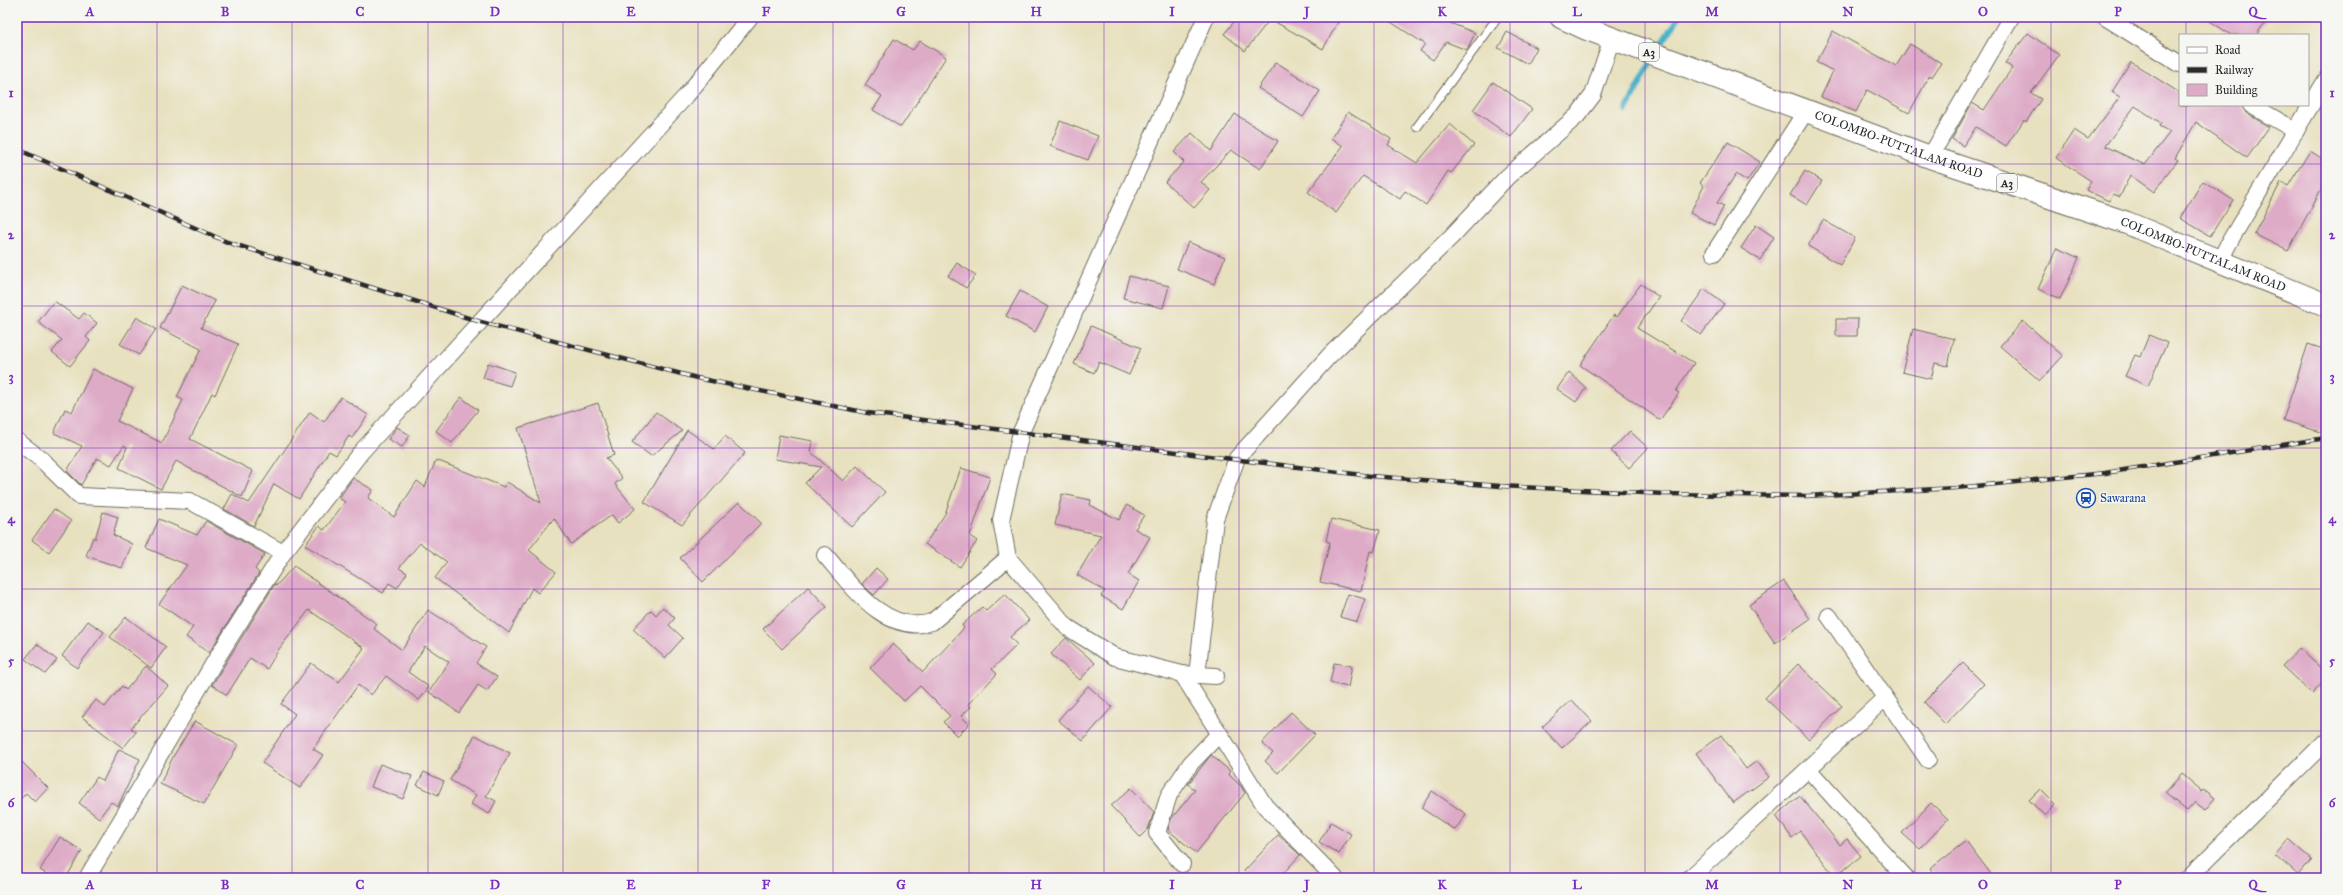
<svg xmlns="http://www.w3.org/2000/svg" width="2343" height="895" viewBox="0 0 2343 895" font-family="'IM FELL Great Primer',serif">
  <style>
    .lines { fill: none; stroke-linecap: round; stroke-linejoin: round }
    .stream { stroke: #4bb1ca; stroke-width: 5.5 }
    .building { fill: #deabc7; fill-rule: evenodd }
    .lane-casing { stroke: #6d6b5f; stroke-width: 10 }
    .street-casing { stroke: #6d6b5f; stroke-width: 18 }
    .highway-casing { stroke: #6d6b5f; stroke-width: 24 }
    .lane { stroke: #fff; stroke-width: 8 }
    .street { stroke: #fff; stroke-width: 16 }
    .highway { stroke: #fff; stroke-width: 22 }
    .rail-casing { stroke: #2b2b2b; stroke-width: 4.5 }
    .rail { stroke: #f6f6f2; stroke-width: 3; stroke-dasharray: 9; stroke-linecap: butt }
    .grid { fill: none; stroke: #7b2cbf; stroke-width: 1; stroke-opacity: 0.55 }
    .labels { text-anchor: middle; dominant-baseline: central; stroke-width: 3; stroke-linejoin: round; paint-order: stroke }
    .shield { fill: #f6f6f2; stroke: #686867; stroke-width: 1 }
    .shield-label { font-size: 11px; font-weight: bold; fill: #2b2b2b }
    .street-label { font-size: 12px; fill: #2b2b2b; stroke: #f6f6f2 }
    .transit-label { font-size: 12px; fill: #164399; stroke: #f6f6f2; text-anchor: start }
    .neatline { fill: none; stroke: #7b2cbf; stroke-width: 1.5 }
    .grid-label { font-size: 13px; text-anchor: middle; font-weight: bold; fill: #7b2cbf }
  </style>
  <rect width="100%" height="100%" fill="#f6f6f2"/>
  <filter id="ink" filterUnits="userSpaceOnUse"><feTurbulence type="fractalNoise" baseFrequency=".025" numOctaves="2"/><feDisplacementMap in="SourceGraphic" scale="8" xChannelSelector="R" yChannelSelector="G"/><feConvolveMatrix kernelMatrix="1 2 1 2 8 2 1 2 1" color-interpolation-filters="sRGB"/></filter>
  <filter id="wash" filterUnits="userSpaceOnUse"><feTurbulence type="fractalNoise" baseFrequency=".012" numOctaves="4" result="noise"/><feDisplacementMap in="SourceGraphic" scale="16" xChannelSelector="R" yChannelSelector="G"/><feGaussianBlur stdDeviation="0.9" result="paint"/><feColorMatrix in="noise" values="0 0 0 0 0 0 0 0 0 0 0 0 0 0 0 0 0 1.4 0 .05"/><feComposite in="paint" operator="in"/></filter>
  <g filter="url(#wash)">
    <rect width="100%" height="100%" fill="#e8e1c0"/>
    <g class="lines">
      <g class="stream">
        <polyline points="1658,50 1679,17"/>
        <polyline points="1626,110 1653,59"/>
      </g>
    </g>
    <g id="blocks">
      <g class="building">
        <polygon points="1238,17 1341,17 1323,49 1270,19 1245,51 1224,34"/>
        <polygon points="1383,17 1435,17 1475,33 1467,50 1446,42 1433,60 1420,51 1425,44"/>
        <polygon points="2204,17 2269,17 2256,35 2231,35"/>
        <polygon points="1833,31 1896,66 1910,44 1941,63 1932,77 1930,75 1909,113 1867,90 1856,112 1821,97 1833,71 1816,62"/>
        <polygon points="1507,32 1537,48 1528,64 1498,48"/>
        <polygon points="2028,33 2059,55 2031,93 2041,99 2026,122 2024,120 2006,146 1976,127 1963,146 1952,139 1972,103 1984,110 2012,68 2005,63"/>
        <polygon points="894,39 913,50 920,41 946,57 901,127 873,110 882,96 865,85"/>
        <polygon points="1276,62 1320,91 1303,117 1258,88"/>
        <path d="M2131,62L2180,93V105H2242L2246,113L2269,127L2247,158L2196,122L2175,158L2178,160L2154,192L2130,175L2120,197L2113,194L2109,201L2086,190L2091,181L2056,158L2074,130L2088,139L2120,97L2112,92ZM2135,106L2161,123L2159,126L2170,132L2145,165L2105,146Z"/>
        <polygon points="1493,82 1532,109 1511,137 1473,110"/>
        <polygon points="1348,112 1391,139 1388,145 1417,163 1450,124 1474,145 1451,173 1448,171 1426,205 1405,191 1400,199 1363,176 1336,213 1308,192 1343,146 1331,138"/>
        <polygon points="1235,114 1278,141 1260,169 1231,150 1201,182 1210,190 1194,208 1165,182 1184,162 1174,152 1192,133 1211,151"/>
        <polygon points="1060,121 1098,136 1088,160 1050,146"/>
        <polygon points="1728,142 1760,162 1747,181 1736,174 1717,203 1724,206 1714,225 1690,213 1704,186 1700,183"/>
        <polygon points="2310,151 2326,161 2326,180 2288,251 2254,234 2281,182 2288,186"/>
        <polygon points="1805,171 1822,181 1807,205 1790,195"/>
        <polygon points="2203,181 2233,200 2210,236 2180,218"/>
        <polygon points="1823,220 1855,238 1840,265 1808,246"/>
        <polygon points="1756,225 1774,237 1760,260 1741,248"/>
        <polygon points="1188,242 1225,257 1214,284 1177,269"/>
        <polygon points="2057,248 2079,258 2060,299 2038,289"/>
        <polygon points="957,263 976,275 966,288 948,276"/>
        <polygon points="1129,276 1169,286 1163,308 1123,298"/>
        <polygon points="1641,284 1659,297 1637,328 1694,363 1676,391 1679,393 1660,420 1580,365 1614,315 1617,317"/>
        <polygon points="182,285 215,301 201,328 238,344 215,395 212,393 190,439 253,471 242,497 176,461 161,489 119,468 127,447 124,445 111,465 97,458 81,485 67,471 82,446 54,433 65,409 72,412 93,369 133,389 117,421 162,443 183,400 177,397 201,349 160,328"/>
        <polygon points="1704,289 1724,304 1701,335 1681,321"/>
        <polygon points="1020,291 1048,307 1035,332 1006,316"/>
        <polygon points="54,301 79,319 84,313 97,323 86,337 90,341 70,366 52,352 62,340 38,322"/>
        <polygon points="137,317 156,329 139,355 120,344"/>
        <polygon points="1836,319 1858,319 1857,336 1836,336"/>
        <polygon points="2023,321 2063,356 2040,381 2000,346"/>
        <polygon points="1091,326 1141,348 1129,375 1099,362 1094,373 1074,364"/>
        <polygon points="1913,329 1954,339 1948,366 1935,363 1931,379 1902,372"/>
        <polygon points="2149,335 2167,343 2148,386 2125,376 2135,355 2140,357"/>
        <polygon points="2308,344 2326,350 2326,423 2323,433 2283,420"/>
        <polygon points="488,363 515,372 510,386 483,378"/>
        <polygon points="1569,372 1586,388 1576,402 1557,389"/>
        <polygon points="341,397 368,415 352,438 349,436 336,455 329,451 299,499 274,484 254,526 224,509 232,494 249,503 310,412 324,422"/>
        <polygon points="461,397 478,410 452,443 436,431"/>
        <polygon points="598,403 614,455 606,458 622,478 615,484 635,509 618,523 612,515 571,544 554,518 529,550 556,572 538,593 532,588 509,633 435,578 447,562 420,543 399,568 407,573 397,588 389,583 383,593 305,545 319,526 324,530 345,502 339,498 353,478 373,490 368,498 394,517 417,481 425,487 436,460 504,487 507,482 541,503 518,428"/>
        <polygon points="656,412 682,431 651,456 632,442"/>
        <polygon points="397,427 410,435 402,447 388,439"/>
        <polygon points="687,430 714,449 725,436 745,453 682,525 644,502"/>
        <polygon points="1630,431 1648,448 1629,468 1611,451"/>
        <polygon points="779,435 813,441 811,452 843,481 857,466 885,492 852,527 805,483 821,467 775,459"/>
        <polygon points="961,468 990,477 970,536 977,541 960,567 925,544 945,514"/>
        <polygon points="1062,494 1091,500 1090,505 1119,520 1127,505 1144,515 1135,529 1150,537 1128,574 1139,581 1123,609 1101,596 1105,591 1077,575 1101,535 1055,525"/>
        <polygon points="739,502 761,523 703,582 680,558"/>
        <polygon points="54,509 71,521 49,552 32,540"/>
        <polygon points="103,512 118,517 113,535 132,544 122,568 86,556 93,537 95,539"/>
        <polygon points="159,519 197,535 206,521 265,554 255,569 259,573 209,653 186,637 193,627 159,604 187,565 146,548"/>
        <polygon points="1331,519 1380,530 1374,552 1370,551 1361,591 1320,582 1330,542 1326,541"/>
        <polygon points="294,566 377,624 374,629 402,650 428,610 486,647 476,663 497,677 487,691 478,685 459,713 429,692 449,662 425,646 408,672 429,687 419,700 386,676 371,695 358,685 313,749 323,755 300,788 262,763 295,714 281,704 311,663 339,682 364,648 309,610 279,649 267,669 250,658 227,695 212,685 275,584 276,586"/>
        <polygon points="876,568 888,579 874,595 862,584"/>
        <polygon points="1784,581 1810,619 1775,643 1749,605"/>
        <polygon points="808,587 827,607 782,649 763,629"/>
        <polygon points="1005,594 1029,620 1010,637 1017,645 992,669 997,674 968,704 971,707 961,716 969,724 957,736 943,722 950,716 920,686 904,701 870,668 893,644 923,672 964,628 962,625 982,607 986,611"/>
        <polygon points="1348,594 1365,599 1357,622 1340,617"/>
        <polygon points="663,607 675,618 669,625 683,638 665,658 633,629 651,610 656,615"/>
        <polygon points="126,617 166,647 151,668 110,637"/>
        <polygon points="88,621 104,632 77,668 62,656"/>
        <polygon points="1066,638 1095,663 1080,680 1051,654"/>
        <polygon points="37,644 57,660 45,674 25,659"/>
        <polygon points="2299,648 2326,673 2326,679 2312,694 2282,666"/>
        <polygon points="1334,663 1352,666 1348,687 1330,683"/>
        <polygon points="1963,663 1984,684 1945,724 1924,702"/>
        <polygon points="1798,664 1842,706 1809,740 1765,698"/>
        <polygon points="146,666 168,686 131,728 136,732 123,748 82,717 96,700 105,707 122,686 126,690"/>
        <polygon points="1088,686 1112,707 1083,741 1058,720"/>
        <polygon points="1572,700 1592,721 1562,748 1542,727"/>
        <polygon points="1291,712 1315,735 1278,773 1265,761 1273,753 1262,743"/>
        <polygon points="195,721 238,745 204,804 160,784 174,755"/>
        <polygon points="475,735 510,753 486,796 496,801 489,814 471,804 476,795 450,780"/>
        <polygon points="1721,735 1746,769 1757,761 1769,777 1733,803 1696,753"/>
        <polygon points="119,749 140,759 118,806 111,802 99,818 79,803 97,777 103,781"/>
        <polygon points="1211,755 1230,771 1228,774 1241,786 1245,793 1196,853 1168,830 1171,819 1195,790 1188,784"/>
        <polygon points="17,757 48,788 35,802 26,793 17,803"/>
        <polygon points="380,764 412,776 403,799 371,787"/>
        <polygon points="424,772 444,781 438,795 417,785"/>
        <polygon points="2182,774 2202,791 2204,789 2215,798 2205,810 2195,802 2187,811 2165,793"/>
        <polygon points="1131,788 1154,812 1148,829 1140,837 1111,806"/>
        <polygon points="2040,789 2056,805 2045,816 2029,800"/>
        <polygon points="1432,791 1466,814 1455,830 1421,808"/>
        <polygon points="1800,796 1840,845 1847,839 1861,856 1835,877 1800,831 1792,838 1776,816"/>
        <polygon points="1931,803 1948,819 1920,849 1902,833"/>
        <polygon points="1331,822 1351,834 1339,854 1319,842"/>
        <polygon points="1278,835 1300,855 1279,878 1251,878 1244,871"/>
        <polygon points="60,837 82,851 66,878 53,878 40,870"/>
        <polygon points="2289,839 2312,859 2298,875 2275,855"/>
        <polygon points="1966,841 1994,878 1937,878 1930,868"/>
      </g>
    </g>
  </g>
  <g filter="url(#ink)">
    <use href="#blocks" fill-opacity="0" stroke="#6d6b5f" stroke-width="1"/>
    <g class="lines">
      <g class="lane-casing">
        <polyline id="lane" points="1417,127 1498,17"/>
      </g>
      <g class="street-casing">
        <g id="street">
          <polyline points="1206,17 1021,432 1001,520 1008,558 1067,627 1115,657 1182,674 1216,676"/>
          <polyline points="2105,17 2180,64"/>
          <polyline points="2251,105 2296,131"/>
          <polyline points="1930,157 2011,17"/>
          <polyline points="1714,253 1806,111"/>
          <polyline points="2220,260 2231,239 2326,80"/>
          <polyline points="17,441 41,459 79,496 190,501 283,553"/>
          <path d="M825,555C852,586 886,636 932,622L1008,558"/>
          <polyline points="1829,616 1928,760"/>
          <polyline points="1182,674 1265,806 1335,878"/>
          <polyline points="1197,675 1215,519 1237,458 1329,356 1451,237 1507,177 1577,116 1593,95 1612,38"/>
          <polyline points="1809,770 1906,878"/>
          <polyline points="1182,864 1157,833 1169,795 1191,763 1219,734"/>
          <polyline points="87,878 215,661 283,553 361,452 686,96 750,17"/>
          <polyline points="1690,878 1885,698"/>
          <polyline points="2188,878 2326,741"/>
        </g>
      </g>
      <g class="highway-casing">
        <g id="highway">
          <path id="s1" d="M1561,17L1587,29L1930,157L2127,223L2326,305"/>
        </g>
      </g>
      <use href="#lane" class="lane"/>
      <use href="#street" class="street"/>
      <use href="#highway" class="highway"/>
      <g class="rail-casing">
        <polyline id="rail" points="17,149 227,242 481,322 697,378 868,413 1232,459 1371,476 1500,486 1665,494 1806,496 1956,488 2105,473 2326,438"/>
      </g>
      <use href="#rail" class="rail"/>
    </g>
  </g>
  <path class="grid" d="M157,17V878M292,17V878M428,17V878M563,17V878M698,17V878M833,17V878M969,17V878M1104,17V878M1239,17V878M1374,17V878M1510,17V878M1645,17V878M1780,17V878M1915,17V878M2051,17V878M2186,17V35M2186,105V878M17,164H2326M17,306H2326M17,448H2326M17,589H2326M17,731H2326"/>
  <defs>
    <g id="station-ring" transform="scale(1)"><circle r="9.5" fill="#f6f6f2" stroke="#1a4fb4" stroke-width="1.5"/><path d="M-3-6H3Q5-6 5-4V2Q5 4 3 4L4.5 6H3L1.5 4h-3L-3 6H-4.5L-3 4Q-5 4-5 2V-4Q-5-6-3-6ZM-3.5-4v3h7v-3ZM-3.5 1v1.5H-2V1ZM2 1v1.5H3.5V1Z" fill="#1a4fb4"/></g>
  </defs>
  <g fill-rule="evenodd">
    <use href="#station-ring" x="2086" y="498"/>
  </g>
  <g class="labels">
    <g class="shield">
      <rect x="1639" y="43" width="20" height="18" rx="3"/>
      <rect x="1997" y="174" width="20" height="18" rx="3"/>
    </g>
    <g class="shield-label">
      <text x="1649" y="52">A3</text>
      <text x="2007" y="183">A3</text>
    </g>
    <g class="street-label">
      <text stroke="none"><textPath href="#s1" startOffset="361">COLOMBO-PUTTALAM ROAD</textPath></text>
      <text stroke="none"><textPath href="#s1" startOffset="685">COLOMBO-PUTTALAM ROAD</textPath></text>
    </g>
    <g class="transit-label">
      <text x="2100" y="498">Sawarana</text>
    </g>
  </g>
  <rect width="2343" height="895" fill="none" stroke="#f6f6f2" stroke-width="44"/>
  <rect x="2179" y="34" width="130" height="72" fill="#f6f6f2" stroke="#a5a5a2"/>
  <rect x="2187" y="47" width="20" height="6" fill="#ffffff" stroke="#a5a5a2"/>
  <text x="2215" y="54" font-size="12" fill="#2b2b2b">Road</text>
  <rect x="2187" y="67" width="20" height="6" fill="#2b2b2b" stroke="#a5a5a2"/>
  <text x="2215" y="74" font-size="12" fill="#2b2b2b">Railway</text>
  <rect x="2187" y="84" width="20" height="12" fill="#deabc7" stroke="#a5a5a2"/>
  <text x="2215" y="94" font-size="12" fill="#2b2b2b">Building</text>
  <rect x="22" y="22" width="2299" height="851" class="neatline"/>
  <g class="grid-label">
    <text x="90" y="16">A</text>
    <text x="225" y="16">B</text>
    <text x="360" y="16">C</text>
    <text x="495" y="16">D</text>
    <text x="631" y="16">E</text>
    <text x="766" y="16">F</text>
    <text x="901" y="16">G</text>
    <text x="1036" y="16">H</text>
    <text x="1172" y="16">I</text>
    <text x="1307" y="16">J</text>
    <text x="1442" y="16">K</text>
    <text x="1577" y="16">L</text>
    <text x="1712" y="16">M</text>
    <text x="1848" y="16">N</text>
    <text x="1983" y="16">O</text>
    <text x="2118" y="16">P</text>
    <text x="2253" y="16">Q</text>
    <text x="11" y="97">1</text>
    <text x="2332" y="97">1</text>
    <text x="11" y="239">2</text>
    <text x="2332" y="239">2</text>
    <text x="11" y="381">3</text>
    <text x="2332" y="381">3</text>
    <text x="11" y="523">4</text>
    <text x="2332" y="523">4</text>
    <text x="11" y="665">5</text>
    <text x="2332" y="665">5</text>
    <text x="11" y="807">6</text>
    <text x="2332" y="807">6</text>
    <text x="90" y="889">A</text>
    <text x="225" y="889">B</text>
    <text x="360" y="889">C</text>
    <text x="495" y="889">D</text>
    <text x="631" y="889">E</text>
    <text x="766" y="889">F</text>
    <text x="901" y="889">G</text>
    <text x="1036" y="889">H</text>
    <text x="1172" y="889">I</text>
    <text x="1307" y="889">J</text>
    <text x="1442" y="889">K</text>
    <text x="1577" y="889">L</text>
    <text x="1712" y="889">M</text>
    <text x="1848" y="889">N</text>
    <text x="1983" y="889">O</text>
    <text x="2118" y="889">P</text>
    <text x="2253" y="889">Q</text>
  </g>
</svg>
